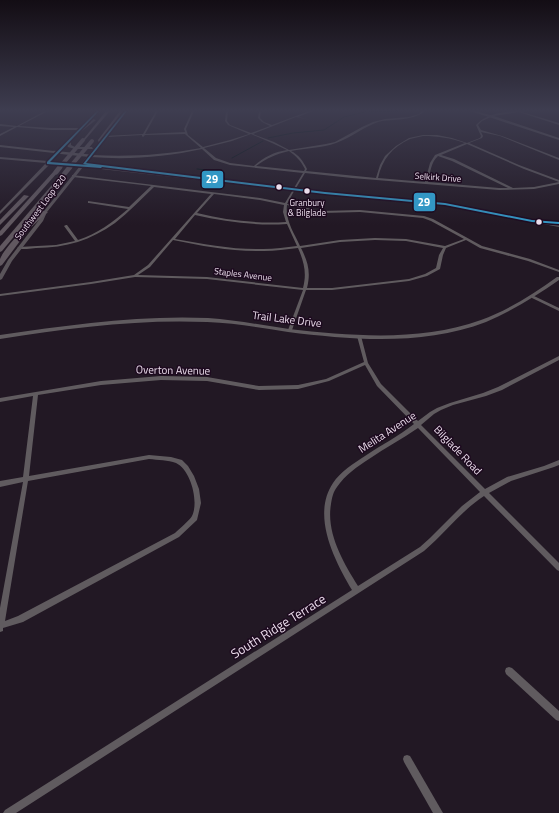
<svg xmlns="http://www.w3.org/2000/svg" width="559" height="813" viewBox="0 0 559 813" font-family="'Titillium Web',sans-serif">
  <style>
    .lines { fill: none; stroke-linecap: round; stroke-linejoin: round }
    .stream { stroke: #031115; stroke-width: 1 }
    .minor { fill: #605b5f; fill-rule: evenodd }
    .tertiary { fill: #605b5f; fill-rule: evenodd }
    .secondary { fill: #5a545a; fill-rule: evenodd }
    .motorway { fill: #615860; fill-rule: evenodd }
    .minor-bridge { stroke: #605b5f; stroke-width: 2.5 }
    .motorway-bridge-far1 { stroke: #615860; stroke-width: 4 }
    .motorway-bridge { stroke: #615860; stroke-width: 5 }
    .bus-1-casing { stroke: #1d0a1f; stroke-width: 3 }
    .bus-1 { fill: #3397c5; fill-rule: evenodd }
    .bus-dot { fill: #ebddec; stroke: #1d0a1f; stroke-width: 1.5 }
    .labels { text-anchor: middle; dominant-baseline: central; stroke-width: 3; stroke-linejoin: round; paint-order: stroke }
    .far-street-label { font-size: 9px; fill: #ebddec; stroke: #1d0a1f }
    .far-bus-label { font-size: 9px; fill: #ebddec; stroke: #1d0a1f }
    .street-label { font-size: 11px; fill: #ebddec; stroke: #1d0a1f }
    .near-street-label { font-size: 13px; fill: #ebddec; stroke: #1d0a1f }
    .line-badge { stroke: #1d0a1f; stroke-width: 1.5 }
    .badge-label { font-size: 11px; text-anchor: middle; font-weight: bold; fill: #fff }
  </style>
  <rect width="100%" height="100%" fill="#221824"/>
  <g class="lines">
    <g class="stream">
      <polyline points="370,112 399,111"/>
      <polyline points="268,138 293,133 324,130 344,117 365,112"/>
      <polyline points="232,158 263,141"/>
      <polyline points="197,169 207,170"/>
    </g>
    <g class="minor">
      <polygon points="45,111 48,111 19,126 51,128 81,128 82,129 81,130 51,130 17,127 0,136 0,134 14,127 0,126 0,124 17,126"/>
      <path d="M156,111H158L145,134L185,132L184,129L192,111H194L186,129L188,135L203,147L230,140L249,134L228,125L225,121L226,111H228L227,121L230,125L251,133L270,126L262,122L258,118L259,111H261L260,118L264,122L272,125L309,111H313L298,117L311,120L296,117L253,134L274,142L289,150L326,144L335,142L362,127L373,122L385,119L409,117L419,114L422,111H425C411,122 394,118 378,122C363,127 351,138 336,143C322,148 306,148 291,151C299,155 303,161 307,169L306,171L376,178L380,165L385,156L396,146L409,138L423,135H437L452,138L467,143L480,138L481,136L476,125C488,112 508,111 525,111L522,112L559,123V125L519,112L493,116L482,121L478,125L481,130L502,136L559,158V160L500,136L481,132L483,136L482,138L469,143L519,165L559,180V182L524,169L467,144L441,155L454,159L513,188L534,187L559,182V184L534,189L499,190L352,178L305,173L293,193L287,204L322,211L360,210L424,216L433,219L482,246L530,259L559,270V272L528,261L480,248L466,240L446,248L443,255L440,269L427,276L409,281L332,290H306L292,330L290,331L288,330L303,290L207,279L135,277L91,284L0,296V294L91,282L134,275L148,265L211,194L154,187C141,199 129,212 115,223C91,240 66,248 36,248C30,249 24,249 18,249L17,248L19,247L56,245L75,241L64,226L66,225H67L78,240C97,234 113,222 128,209L89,203H88V201L129,207L151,186L73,177L72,176V175L260,198L285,203L303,173L230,165L214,160L202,149C166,157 128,160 91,157L92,155C129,157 164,155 201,148L186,135L185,134L145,135L143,137L142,136V135L106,137L105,136L143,134ZM251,134L272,143L287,150C274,152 264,157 254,166L230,163L216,158L204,148L232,141ZM423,136C439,136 450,138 465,143L435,155L430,163L425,182L378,178C382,160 392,147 410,139C414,138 419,137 423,136ZM289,151C296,156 301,161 305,169L304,171L256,166C267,158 276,154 289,151ZM438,156L452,161L508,188H499L428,182C430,173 431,162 438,156ZM214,194L260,200L284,205L283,212L286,222C256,224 226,220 197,213ZM287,205L322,213L360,212L423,218L431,221L464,239L445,246L406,239L375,238L340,240L300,246C294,233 285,220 287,205ZM195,215C226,222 256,226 287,224L297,246C286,247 275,249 263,249C234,250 204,244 175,239ZM173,240C203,246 233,252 264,251C275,251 286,249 298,248C304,262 307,273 303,288L207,277L138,275L150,267ZM375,240L406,241L443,248L439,255L436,268L425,274L409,279L332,288H307C311,272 308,262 301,248L340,242Z"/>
      <polygon points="0,145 54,151 55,152 54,153 0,147"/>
      <polygon points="532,296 534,296 559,308 559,311 532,298"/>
      <path d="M357,335H359L361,336L368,363L381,384L418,421L430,412L437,408L450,403L483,393L498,387L559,356V360L519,381L502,390L486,396L453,405L441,410L434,414L421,425L485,489L507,477L544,466L559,460V465L554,467L511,481L489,493L559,563V571L557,570L484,496C461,511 445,533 424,551L16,813H3L5,810L352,590C335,561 311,516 333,483C340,472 354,463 365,456C381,445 399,436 414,424L377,386L365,365L329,381L298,389L259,390L207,381L161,380L101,385L38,395L29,476L149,455L171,457L182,460L188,466L194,476L199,489L201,503L197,520L179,537L23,622L3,628V631L0,632V608L23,482L0,487V481L23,477L33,396L0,402V398L101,381L161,376L207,377L259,386L298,385L326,379L364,362L357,336ZM418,428L480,492L462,506L430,538L420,547L358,586C343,562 326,533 331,504C332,498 333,492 337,487C345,475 358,466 369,459C385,448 402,439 418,428ZM149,459C158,460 168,460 176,463C191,470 199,502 192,516C190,520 179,529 175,533L18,616L5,621L28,481Z"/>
      <polygon points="509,667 512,668 559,711 559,721 556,720 506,674 505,671 506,668"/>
      <polygon points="407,755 410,756 443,813 433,813 404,762 403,759 404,756"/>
    </g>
    <g class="tertiary">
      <polygon points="475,111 494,116 559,138 559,140 492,118 470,111"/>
      <path d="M557,277H559V280C536,296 512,311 486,322C423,346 353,340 288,332C261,328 235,323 207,322C138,319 69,328 0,339V335C69,325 138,315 208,318C235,320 262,325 289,329C352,336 420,342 481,320C508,310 534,294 557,277Z"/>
    </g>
    <polygon class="secondary" points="96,111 99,111 71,141 71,145 75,147 92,147 93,149 75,149 68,147 67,145 51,162 81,164 124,111 127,111 85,165 325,192 445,203 559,225 559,227 445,205 325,194 83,167 47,212 43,221 12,261 2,279 0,280 0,274 8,260 39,220 44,211 80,166 50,164 0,214 0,211 46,163 0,159 0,157 48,161"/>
    <g class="motorway">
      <polygon points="106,111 110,111 84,141 82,141"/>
      <polygon points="120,111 124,111 102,140 101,143 99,143 98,140"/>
      <polygon points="93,119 96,120 79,133 77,133 77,131"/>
      <polygon points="54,171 58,172 2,235 0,236 0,231"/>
      <polygon points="63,172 67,173 2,251 0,252 0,246"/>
      <polygon points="24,195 29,196 0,225 0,220"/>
      <path d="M43,211L48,212L29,229L2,265L0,266C0,264 0,261 0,259C4,248 33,218 43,211Z"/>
    </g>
    <polyline class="minor-bridge" points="54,152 92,156"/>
    <g class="motorway-bridge-far1">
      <polyline points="59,168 83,140"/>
      <polyline points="69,168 92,141"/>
    </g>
    <g class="motorway-bridge">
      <polyline points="56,172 60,167"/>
      <polyline points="65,173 70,167"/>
    </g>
    <g class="bus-1-casing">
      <polygon id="bus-1" points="97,111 99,111 50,162 88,165 83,164 125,111 127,111 86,163 325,192 445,203 532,220 559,222 559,224 532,222 445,205 325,194 102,167 101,168 47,164 47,162"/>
    </g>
    <use href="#bus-1" class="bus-1"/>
  </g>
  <linearGradient id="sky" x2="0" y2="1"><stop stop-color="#130d14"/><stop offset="0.49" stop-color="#3e3d50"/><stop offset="1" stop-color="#3e3d50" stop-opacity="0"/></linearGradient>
  <rect width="559" height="225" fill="url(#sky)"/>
  <g class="bus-dot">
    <circle cx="279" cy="187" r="3.5"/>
    <circle cx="307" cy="191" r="3.5"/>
    <circle cx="539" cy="222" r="3.5"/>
  </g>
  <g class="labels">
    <g class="far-street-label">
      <text transform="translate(438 177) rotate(4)">Selkirk Drive</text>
      <text transform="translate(40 207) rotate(-53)">Southwest Loop 820</text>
      <text transform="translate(243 274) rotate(7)">Staples Avenue</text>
    </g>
    <g class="far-bus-label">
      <text x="307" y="202">Granbury<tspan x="307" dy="10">&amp; Bilglade</tspan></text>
    </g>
    <g class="street-label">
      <text transform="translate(287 319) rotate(7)">Trail Lake Drive</text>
      <text transform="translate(173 370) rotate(1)">Overton Avenue</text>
      <text transform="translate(387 432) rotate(-33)">Melita Avenue</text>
      <text transform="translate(458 450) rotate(46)">Bilglade Road</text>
    </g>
    <g class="near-street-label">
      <text transform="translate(278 626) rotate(-32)">South Ridge Terrace</text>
    </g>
  </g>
  <g class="line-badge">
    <rect x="201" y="170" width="23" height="19" rx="4" fill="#3397c5"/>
    <rect x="413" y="192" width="23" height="20" rx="4" fill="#3397c5"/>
  </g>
  <g class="badge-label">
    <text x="212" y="183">29</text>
    <text x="424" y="206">29</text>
  </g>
</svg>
